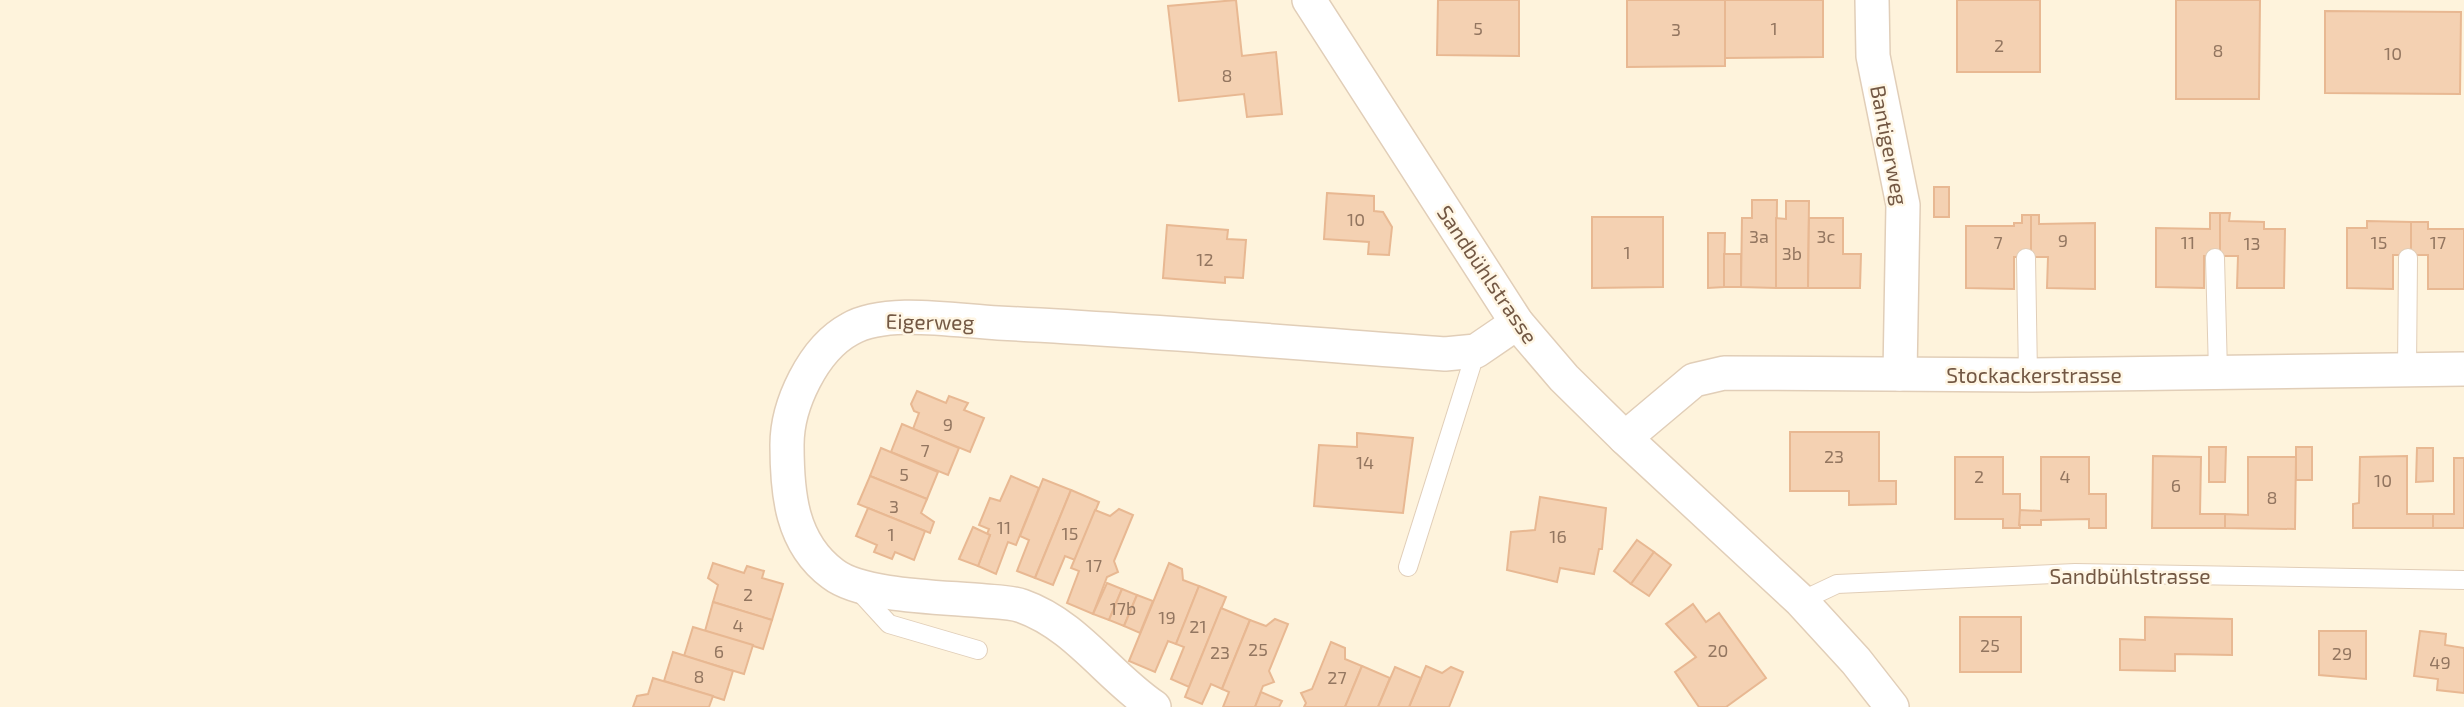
<svg xmlns="http://www.w3.org/2000/svg" width="2464" height="707" viewBox="0 0 2464 707" font-family="'Exo 2',sans-serif">
  <style>
    .building { fill: #f4d1b2; stroke: #e8b892; stroke-width: 2 }
    .lines { fill: none; stroke-linecap: round; stroke-linejoin: round }
    .lane-casing { stroke: #e1ceb8; stroke-width: 20 }
    .street-casing { stroke: #e1ceb8; stroke-width: 36 }
    .lane { stroke: #fff; stroke-width: 18 }
    .street { stroke: #fff; stroke-width: 33 }
    .labels { text-anchor: middle; dominant-baseline: central; stroke-width: 5; stroke-linejoin: round; paint-order: stroke }
    .number-label { font-size: 18px; fill: #937660 }
    .street-label { font-size: 21px; fill: #735844; stroke: #fff6e4 }
  </style>
  <rect width="100%" height="100%" fill="#fef3dc"/>
  <g class="building">
    <polygon points="1236,0 1242,56 1276,52 1282,114 1247,117 1244,94 1179,101 1168,6"/>
    <polygon points="1438,0 1519,0 1519,56 1437,55"/>
    <polygon points="1627,0 1725,0 1725,66 1627,67"/>
    <polygon points="1725,0 1823,0 1823,57 1725,58"/>
    <rect x="1957" y="0" width="83" height="72"/>
    <polygon points="2176,0 2260,0 2259,99 2176,99"/>
    <polygon points="2325,11 2461,12 2460,94 2325,93"/>
    <rect x="1934" y="187" width="15" height="30"/>
    <polygon points="1327,193 1374,196 1374,211 1383,212 1392,227 1389,255 1368,254 1369,242 1324,239"/>
    <polygon points="1752,200 1777,200 1776,288 1741,287 1742,218 1752,218"/>
    <polygon points="1786,201 1809,201 1808,288 1776,288 1776,218 1786,219"/>
    <polygon points="2210,213 2220,213 2220,256 2204,256 2204,288 2156,287 2156,228 2210,229"/>
    <polygon points="2220,213 2230,213 2229,221 2264,222 2264,229 2285,229 2284,288 2237,288 2238,256 2220,256"/>
    <polygon points="2022,215 2031,215 2031,257 2014,257 2014,289 1966,288 1966,226 2014,226 2014,223 2022,223"/>
    <polygon points="2031,215 2039,215 2039,224 2095,223 2095,289 2047,288 2048,257 2031,257"/>
    <polygon points="1592,217 1663,217 1663,287 1592,288"/>
    <polygon points="1809,218 1843,218 1843,254 1861,254 1860,288 1808,288"/>
    <polygon points="2367,221 2411,222 2411,255 2393,255 2393,289 2347,288 2347,228 2367,228"/>
    <polygon points="2411,222 2428,222 2428,229 2464,229 2464,289 2428,289 2428,255 2411,255"/>
    <polygon points="1167,225 1228,230 1227,239 1246,240 1243,278 1225,277 1225,283 1163,278"/>
    <polygon points="1708,233 1725,233 1724,287 1708,288"/>
    <rect x="1724" y="254" width="17" height="33"/>
    <polygon points="917,391 946,403 949,396 968,403 964,410 984,418 970,452 913,429 919,413 914,411 911,404"/>
    <polygon points="902,424 959,448 948,475 891,452"/>
    <polygon points="1790,432 1879,432 1879,481 1896,481 1896,504 1849,505 1849,491 1790,491"/>
    <polygon points="1357,433 1413,438 1403,513 1314,506 1319,445 1357,447"/>
    <polygon points="2209,447 2226,447 2225,482 2209,482"/>
    <rect x="2296" y="447" width="16" height="33"/>
    <polygon points="881,448 938,472 927,499 870,476"/>
    <polygon points="2417,448 2433,448 2433,481 2416,482"/>
    <polygon points="2153,456 2201,457 2200,514 2225,514 2225,528 2152,528"/>
    <polygon points="2407,456 2407,514 2433,514 2433,528 2353,528 2353,504 2359,503 2360,457"/>
    <polygon points="1955,457 2003,457 2003,494 2020,494 2020,528 2003,528 2003,519 1955,519"/>
    <polygon points="2041,457 2089,457 2089,494 2106,494 2106,528 2089,528 2089,519 2041,520 2041,525 2019,525 2020,510 2041,511"/>
    <polygon points="2248,457 2296,457 2295,529 2225,528 2225,514 2248,515"/>
    <polygon points="2454,458 2464,458 2464,528 2433,528 2433,514 2454,514"/>
    <polygon points="870,476 927,499 921,513 934,522 930,533 858,504"/>
    <polygon points="1011,476 1039,488 1016,545 1008,542 996,574 978,566 990,535 987,534 989,529 979,525 990,498 1000,501"/>
    <polygon points="1043,479 1071,490 1035,578 1017,571 1029,540 1020,536"/>
    <polygon points="1071,490 1099,502 1075,560 1065,556 1053,585 1035,578"/>
    <polygon points="1540,497 1606,508 1602,549 1599,549 1594,574 1560,568 1557,582 1507,570 1511,532 1535,530"/>
    <polygon points="868,508 925,531 914,560 895,552 892,559 874,552 877,545 856,536"/>
    <polygon points="1119,509 1133,515 1114,561 1118,572 1107,577 1093,614 1067,603 1079,571 1071,568 1095,510 1110,516"/>
    <polygon points="973,527 990,535 978,566 959,559"/>
    <polygon points="1637,540 1654,552 1631,584 1614,571"/>
    <polygon points="1654,552 1671,565 1649,596 1631,584"/>
    <polygon points="713,563 744,573 747,566 764,571 762,578 783,584 772,620 713,602 718,585 708,578"/>
    <polygon points="1169,563 1182,569 1183,580 1199,586 1176,644 1168,641 1155,672 1129,661"/>
    <polygon points="1107,583 1122,589 1109,620 1093,614"/>
    <polygon points="1199,586 1226,597 1189,687 1171,679 1184,647 1176,644"/>
    <polygon points="1122,589 1137,595 1124,626 1109,620"/>
    <polygon points="1137,595 1153,601 1140,633 1124,626"/>
    <polygon points="713,602 772,620 763,649 705,631"/>
    <polygon points="1693,604 1706,622 1719,613 1766,678 1726,707 1699,707 1675,672 1696,657 1666,624"/>
    <polygon points="1221,608 1250,620 1222,689 1211,684 1202,704 1185,697"/>
    <rect x="1960" y="617" width="61" height="55"/>
    <polygon points="2145,617 2232,619 2232,655 2175,654 2175,671 2120,670 2120,639 2145,640"/>
    <polygon points="1275,619 1288,624 1269,671 1274,682 1263,686 1255,707 1223,707 1229,692 1222,689 1250,620 1266,626"/>
    <polygon points="693,627 753,645 744,674 684,656"/>
    <polygon points="2319,631 2366,631 2366,679 2319,675"/>
    <polygon points="2420,631 2446,634 2445,645 2464,648 2464,693 2437,690 2438,679 2414,676"/>
    <polygon points="1331,642 1345,648 1345,659 1362,666 1345,707 1304,707 1306,703 1301,693 1312,689"/>
    <polygon points="673,652 733,671 724,700 664,681"/>
    <polygon points="1362,666 1390,678 1378,707 1345,707"/>
    <polygon points="1426,666 1442,673 1451,667 1463,672 1449,707 1409,707"/>
    <polygon points="1395,667 1421,678 1409,707 1378,707"/>
    <polygon points="653,678 713,696 709,707 633,707 637,696 648,694"/>
    <polygon points="1261,692 1282,701 1279,707 1255,707"/>
  </g>
  <g class="lines">
    <g class="lane-casing">
      <g id="lane">
        <polyline points="2026,258 2028,375"/>
        <polyline points="2215,258 2218,372"/>
        <polyline points="2407,369 2408,258"/>
        <polyline points="1408,567 1476,351"/>
        <polyline points="857,589 889,624 978,650"/>
        <polyline points="1801,601 1837,584 2075,573 2464,580"/>
      </g>
    </g>
    <g class="street-casing">
      <g id="street">
        <polyline points="1309,0 1517,323 1564,378 1625,438 1801,601 1856,661 1892,707"/>
        <polyline points="1872,0 1873,56 1903,205 1900,374"/>
        <polyline points="1625,438 1694,380 1724,373 2028,375 2464,369"/>
        <path d="M1154,707C1108,676 1076,625 1022,606C1011,602 996,602 985,601C945,597 863,597 833,574C791,543 787,493 787,445C787,405 813,349 850,329C886,308 957,321 998,323C1147,330 1296,343 1445,354L1476,351L1517,323"/>
      </g>
    </g>
    <use href="#lane" class="lane"/>
    <use href="#street" class="street"/>
  </g>
  <g class="labels">
    <g class="number-label">
      <text x="1478" y="28">5</text>
      <text x="1774" y="28">1</text>
      <text x="1676" y="29">3</text>
      <text x="1999" y="45">2</text>
      <text x="2218" y="50">8</text>
      <text x="2393" y="53">10</text>
      <text x="1227" y="75">8</text>
      <text x="1356" y="219">10</text>
      <text x="1759" y="236">3a</text>
      <text x="1826" y="236">3c</text>
      <text x="2063" y="240">9</text>
      <text x="1998" y="242">7</text>
      <text x="2188" y="242">11</text>
      <text x="2379" y="242">15</text>
      <text x="2438" y="242">17</text>
      <text x="2252" y="243">13</text>
      <text x="1627" y="252">1</text>
      <text x="1792" y="253">3b</text>
      <text x="1205" y="259">12</text>
      <text x="948" y="424">9</text>
      <text x="925" y="450">7</text>
      <text x="1834" y="456">23</text>
      <text x="1365" y="462">14</text>
      <text x="904" y="474">5</text>
      <text x="1979" y="476">2</text>
      <text x="2065" y="476">4</text>
      <text x="2383" y="480">10</text>
      <text x="2176" y="485">6</text>
      <text x="2272" y="497">8</text>
      <text x="894" y="506">3</text>
      <text x="1004" y="527">11</text>
      <text x="1070" y="533">15</text>
      <text x="891" y="534">1</text>
      <text x="1558" y="536">16</text>
      <text x="1094" y="565">17</text>
      <text x="748" y="594">2</text>
      <text x="1123" y="608">17b</text>
      <text x="1167" y="617">19</text>
      <text x="738" y="625">4</text>
      <text x="1198" y="626">21</text>
      <text x="1990" y="645">25</text>
      <text x="1258" y="649">25</text>
      <text x="1718" y="650">20</text>
      <text x="719" y="651">6</text>
      <text x="1220" y="652">23</text>
      <text x="2342" y="653">29</text>
      <text x="2440" y="662">49</text>
      <text x="699" y="676">8</text>
      <text x="1337" y="677">27</text>
    </g>
    <g class="street-label">
      <text transform="translate(1890 145) rotate(79)">Bantigerweg</text>
      <text transform="translate(1488 274) rotate(56)">Sandbühlstrasse</text>
      <text transform="translate(930 321) rotate(1)">Eigerweg</text>
      <text x="2034" y="374">Stockackerstrasse</text>
      <text x="2130" y="575">Sandbühlstrasse</text>
    </g>
  </g>
</svg>
